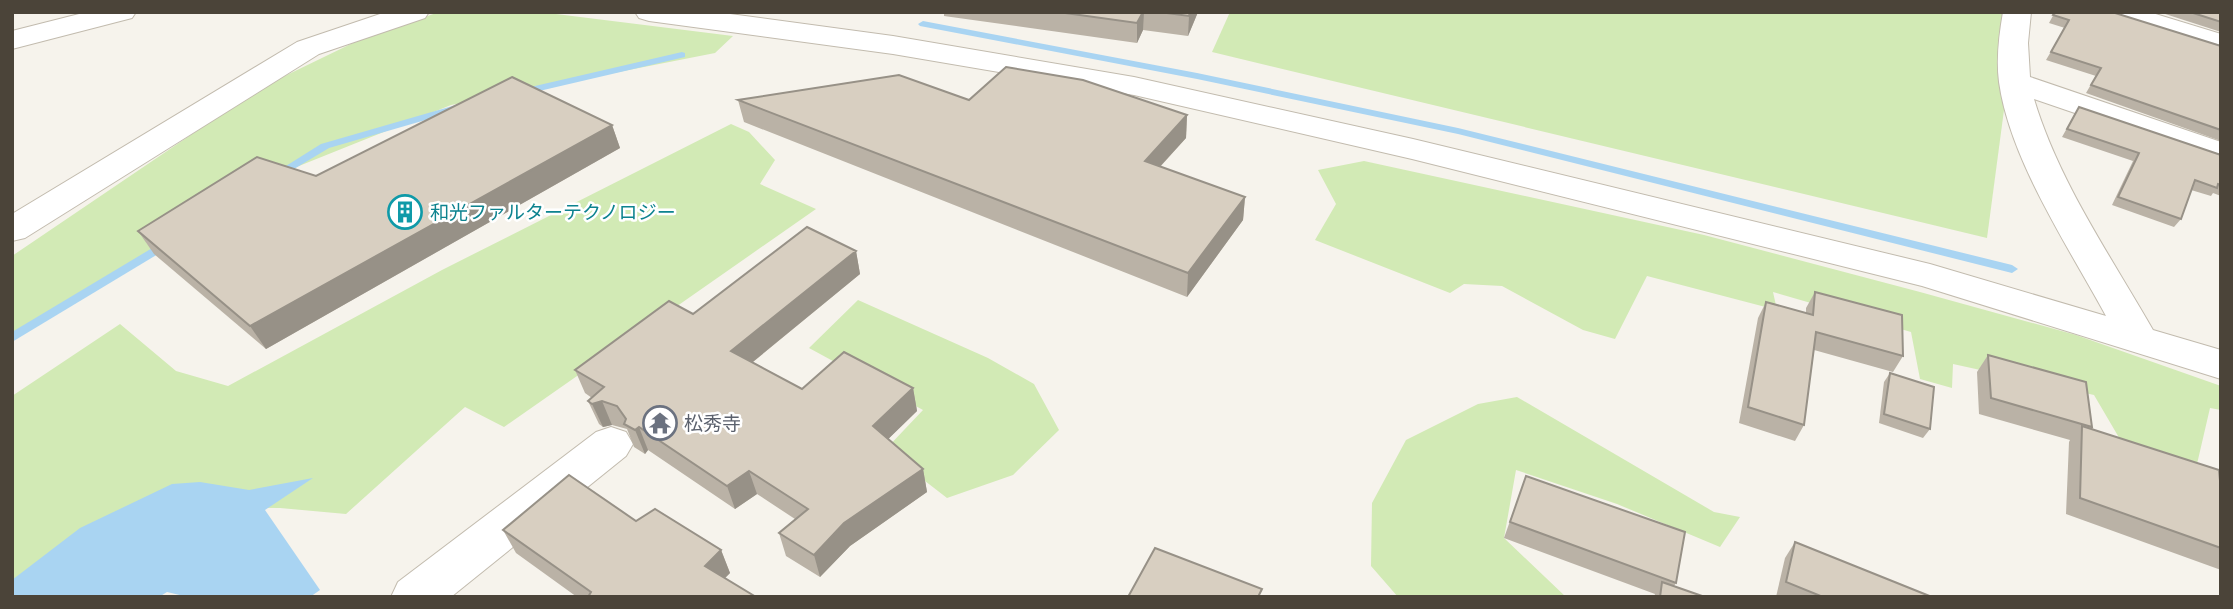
<svg xmlns="http://www.w3.org/2000/svg" width="2233" height="609" viewBox="0 0 2233 609" font-family="Inter,'Noto Sans JP',sans-serif">
  <style>
    .green { fill: #d2eab5 }
    .water { fill: #a9d4f2 }
    .lines { fill: none; stroke-linecap: round; stroke-linejoin: round }
    .stream { fill: #a9d4f2; fill-rule: evenodd }
    .minor-casing { stroke: #c2bbae; stroke-width: 2 }
    .minor { fill: #fff; fill-rule: evenodd }
    .wall { fill: #bab2a6 }
    .shaded-wall { fill: #979187 }
    .building { fill: #d8cfc1; stroke: #979187; stroke-width: 2 }
    .labels { text-anchor: middle; dominant-baseline: central; stroke-width: 5; stroke-linejoin: round; paint-order: stroke }
    .culture-label { font-size: 19px; fill: #0d838f; stroke: #fff; text-anchor: start }
    .worship-label { font-size: 19px; fill: #5b616d; stroke: #fff; text-anchor: start }
  </style>
  <rect width="100%" height="100%" fill="#f6f3ec"/>
  <g class="green">
    <polygon points="439,12 540,12 733,36 715,53 451,105 274,176 12,335 12,256 260,88 357,41"/>
    <polygon points="1230,12 2017,12 1987,238 1212,52"/>
    <polygon points="731,124 749,132 775,160 760,184 816,209 504,427 465,407 346,514 280,508 185,507 12,597 12,396 120,324 176,371 228,386 442,270"/>
    <polygon points="1364,161 1704,235 1920,292 2076,335 2221,386 2221,410 2210,408 2197,464 2121,441 2094,395 1953,364 1952,388 1920,379 1911,332 1773,292 1777,310 1647,276 1615,339 1583,330 1502,286 1464,284 1450,293 1315,240 1336,204 1318,170"/>
    <polygon points="858,300 988,358 1034,384 1059,430 1013,475 947,498 885,450 923,410 809,348"/>
    <polygon points="1517,397 1714,512 1740,517 1720,547 1617,504 1516,470 1504,538 1566,597 1398,597 1371,566 1372,503 1406,440 1478,404"/>
  </g>
  <polygon class="water" points="313,478 265,510 320,590 310,597 188,597 167,592 159,597 12,597 12,580 80,528 172,484 200,482 249,490"/>
  <g class="lines">
    <g class="stream">
      <polygon points="923,21 1197,73 1458,128 2012,265 2018,269 2012,273 1458,134 1197,79 920,26 918,24"/>
      <polygon points="682,52 685,53 685,57 522,95 517,92 522,89"/>
      <polygon points="456,105 460,106 460,110 329,148 279,178 275,179 270,176 321,144"/>
      <polygon points="164,241 170,245 168,248 12,342 12,332"/>
    </g>
    <g class="minor-casing">
      <g id="minor">
        <polygon points="87,12 136,12 132,18 12,49 12,31"/>
        <polygon points="386,12 429,12 425,18 319,54 25,238 12,241 12,214 297,42"/>
        <path d="M635,12H715L893,36L1134,77L1413,139L1930,264L2106,316C2068,246 2010,160 1999,82C1996,59 1999,35 2003,12H2031L2028,43L2030,77L2221,142V163L2034,99C2059,182 2110,255 2153,330L2221,350V379L1922,286L1412,159L1134,95L893,54L649,21L639,18Z"/>
        <polygon points="2104,12 2149,12 2221,34 2221,53 2108,18"/>
        <polygon points="611,427 626,432 633,444 626,456 451,597 391,597 398,582 596,432"/>
      </g>
    </g>
    <use href="#minor" class="minor"/>
  </g>
  <g class="wall">
    <polygon points="944,12 1198,12 1188,36 1143,30 1137,43 944,16"/>
    <polygon points="2055,12 2221,46 2221,141 2086,93 2096,76 2046,60 2065,28 2049,23"/>
    <polygon points="2159,12 2221,12 2221,32"/>
    <polygon points="738,100 969,100 1187,115 1186,138 1160,167 1245,197 1243,220 1187,297 744,122"/>
    <polygon points="2079,107 2221,155 2221,196 2213,193 2211,196 2191,190 2181,219 2174,227 2112,205 2133,161 2062,137"/>
    <polygon points="612,125 620,148 266,349 154,254 138,231"/>
    <polygon points="856,251 860,274 753,362 802,389 913,388 917,411 888,439 923,469 927,492 850,546 820,577 786,556 779,533 795,519 757,494 735,509 648,450 645,454 634,447 627,429 612,425 603,427 599,424 588,401 592,398 585,393 575,370"/>
    <polygon points="1815,292 1903,356 1893,372 1814,350 1804,425 1795,441 1739,423 1758,318 1766,302 1806,313 1806,308"/>
    <polygon points="1988,355 2092,427 2091,428 2221,492 2221,570 2066,514 2069,442 2070,440 1979,414 1977,372"/>
    <polygon points="1890,373 1930,429 1923,438 1879,423 1884,382"/>
    <polygon points="1526,476 1676,583 1674,586 1705,597 1654,597 1655,594 1504,538"/>
    <polygon points="636,521 721,550 730,573 725,578 756,597 577,597 516,553 503,530"/>
    <polygon points="1795,542 1932,597 1776,597 1785,558"/>
  </g>
  <g class="shaded-wall">
    <polygon points="1143,12 1144,12 1143,30 1137,43 1137,23"/>
    <polygon points="1190,12 1198,12 1188,36 1189,16"/>
    <polygon points="1187,115 1186,138 1144,184 1145,161"/>
    <polygon points="612,125 620,148 266,349 250,326"/>
    <polygon points="1245,197 1243,220 1187,297 1188,273"/>
    <polygon points="856,251 860,274 738,374 731,351"/>
    <polygon points="913,388 917,411 878,449 873,426"/>
    <polygon points="602,401 612,425 603,427 592,404"/>
    <polygon points="639,427 648,450 645,454 635,430"/>
    <polygon points="923,469 927,492 850,546 820,577 814,555 844,523"/>
    <polygon points="749,471 757,494 735,509 727,486"/>
    <polygon points="721,550 730,573 714,589 705,566"/>
  </g>
  <g class="building">
    <polygon points="1058,12 1143,12 1137,23"/>
    <polygon points="1159,12 1190,12 1189,16"/>
    <polygon points="2055,12 2112,12 2221,46 2221,130 2091,85 2101,68 2051,52 2069,20 2053,15"/>
    <polygon points="2190,12 2221,12 2221,22"/>
    <polygon points="1006,67 1083,80 1187,115 1145,161 1245,197 1188,273 738,100 899,75 969,100"/>
    <polygon points="512,77 612,125 250,326 138,231 257,157 316,176"/>
    <polygon points="2079,107 2221,155 2221,185 2218,184 2217,188 2195,180 2181,219 2118,197 2139,153 2067,129"/>
    <polygon points="807,227 856,251 731,351 802,389 844,352 913,388 873,426 923,469 844,523 814,555 779,533 808,509 749,471 727,486 639,427 635,430 624,424 626,419 617,406 602,401 592,404 588,401 604,387 575,370 669,301 693,314"/>
    <polygon points="1815,292 1902,315 1903,356 1816,332 1804,425 1748,407 1766,302 1813,315"/>
    <polygon points="1988,355 2086,382 2092,427 1991,398"/>
    <polygon points="1890,373 1934,387 1930,429 1884,414"/>
    <polygon points="2082,426 2219,470 2221,492 2221,548 2080,498"/>
    <polygon points="569,475 636,521 655,509 721,550 705,566 756,597 588,597 591,592 503,530"/>
    <polygon points="1526,476 1685,532 1676,583 1510,522"/>
    <polygon points="1795,542 1932,597 1823,597 1786,582"/>
    <polygon points="1155,548 1262,589 1258,597 1128,597"/>
    <polygon points="1662,582 1705,597 1660,597"/>
  </g>
  <defs>
    <g id="building-ring" transform="scale(1.75)"><circle r="9.5" fill="#fff" stroke="#0f9aa8" stroke-width="1.5"/><path d="M-4-6H4V6H1V3H-1V6H-4ZM-2.5-4.3h1.7v1.8h-1.7ZM.8-4.3h1.7v1.8H.8ZM-2.5-1h1.7V.8h-1.7ZM.8-1h1.7V.8H.8Z" fill="#0f9aa8"/></g>
    <g id="temple-ring" transform="scale(1.75)"><circle r="9.5" fill="#fff" stroke="#6b7280" stroke-width="1.5"/><path d="M0-6L5-2H3V0L6.5 2.5H4V6H1.5V3h-3V6H-4V2.5H-6.5L-3 0V-2H-5Z" fill="#6b7280"/></g>
  </defs>
  <g fill-rule="evenodd">
    <use href="#building-ring" x="405" y="212"/>
    <use href="#temple-ring" x="660" y="423"/>
  </g>
  <g class="labels">
    <g class="culture-label">
      <text x="430" y="212">和光ファルターテクノロジー</text>
    </g>
    <g class="worship-label">
      <text x="684" y="423">松秀寺</text>
    </g>
  </g>
  <rect width="2233" height="609" fill="none" stroke="#4b4439" stroke-width="28"/>
</svg>
